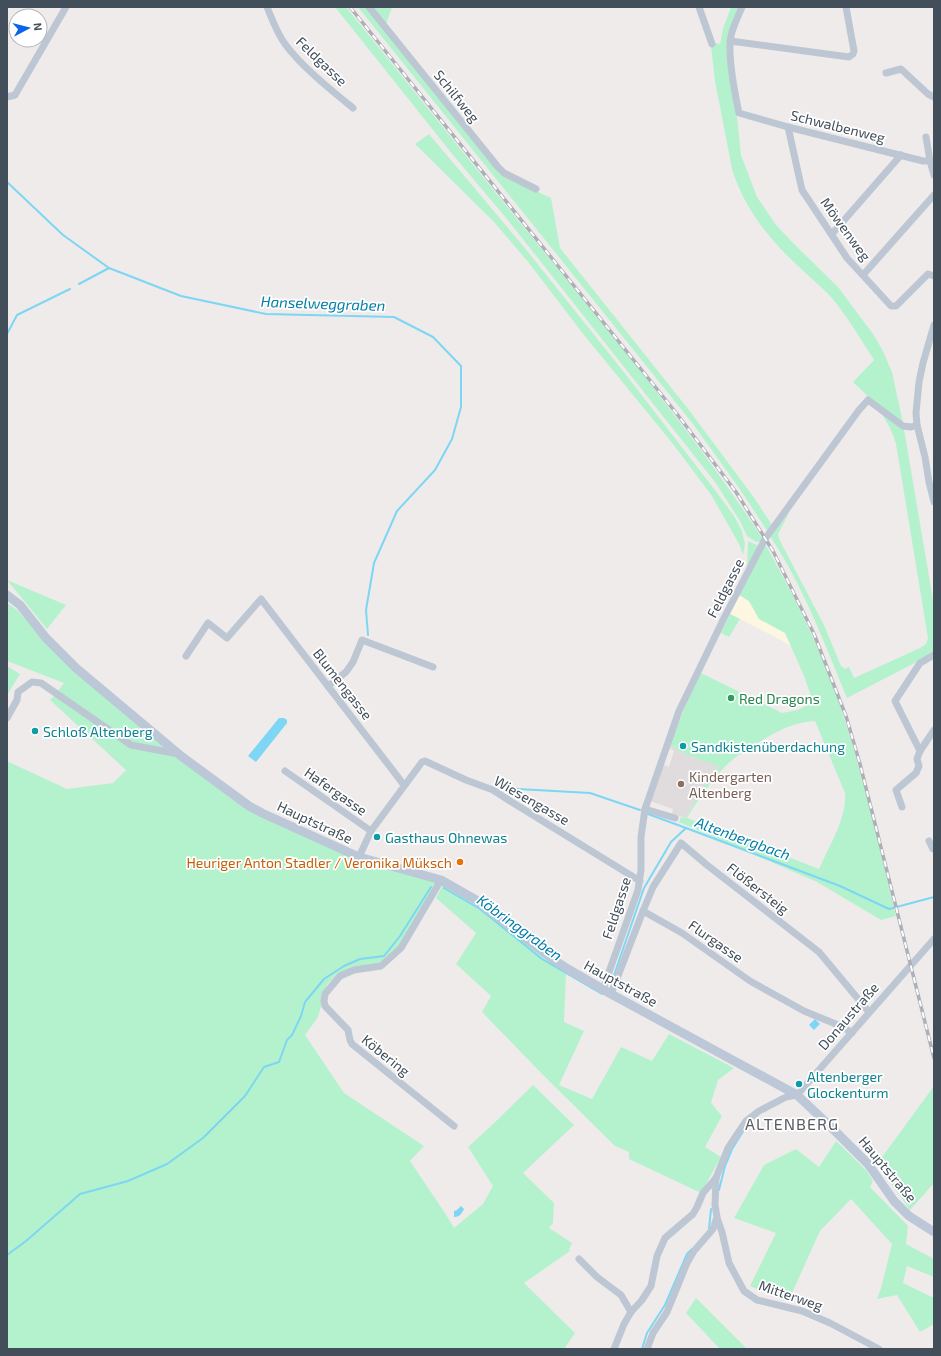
<svg xmlns="http://www.w3.org/2000/svg" width="941" height="1356" viewBox="0 0 941 1356" font-family="'Exo 2',sans-serif">
  <style>
    .commercial { fill: #fdf6e1 }
    .education { fill: #e0dcdd }
    .green { fill: #b4f2ce; fill-rule: evenodd }
    .water { fill: #7dd6f3 }
    .lines { fill: none; stroke-linecap: round; stroke-linejoin: round }
    .stream { stroke: #7dd6f3; stroke-width: 2 }
    .minor { stroke: #bdc7d3; stroke-width: 7 }
    .secondary { stroke: #bcc8d7; stroke-width: 9 }
    .rail-casing { stroke: #adb0b7; stroke-width: 3.5 }
    .rail { stroke: #fff; stroke-width: 2; stroke-dasharray: 6; stroke-linecap: butt }
    .leisure-dot { fill: #2e9e5b; stroke: #fff; stroke-width: 1.5 }
    .culture-dot { fill: #0f9aa8; stroke: #fff; stroke-width: 1.5 }
    .education-dot { fill: #8d6e63; stroke: #fff; stroke-width: 1.5 }
    .food-dot { fill: #e8710a; stroke: #fff; stroke-width: 1.5 }
    .labels { text-anchor: middle; dominant-baseline: central; stroke-width: 3.5; stroke-linejoin: round; paint-order: stroke }
    .street-label { font-size: 14px; fill: #424e5a; stroke: #fff }
    .leisure-label { font-size: 14px; fill: #27864d; stroke: #fff; text-anchor: start }
    .culture-label { font-size: 14px; fill: #0d838f; stroke: #fff; text-anchor: start }
    .education-label { font-size: 14px; fill: #785e54; stroke: #fff; text-anchor: start }
    .food-label { font-size: 14px; fill: #c56008; stroke: #fff; text-anchor: end }
    .water-label { font-size: 15px; font-style: italic; fill: #017ea8; stroke: #fff }
    .quarter-label { font-size: 16px; letter-spacing: 1px; fill: #585b61; stroke: #fff }
  </style>
  <rect width="100%" height="100%" fill="#efebeb"/>
  <polygon class="commercial" points="739,595 749,601 759,619 785,633 792,647 781,640 730,614"/>
  <polygon class="education" points="669,746 675,747 680,752 721,767 710,777 690,810 686,818 672,814 673,809 650,801 662,764 669,767 674,751 669,748"/>
  <g class="green">
    <path d="M335,7H346C415,92 483,178 553,263C625,352 700,442 762,538L761,542H756L747,536L740,521L715,482L507,219L453,155Z"/>
    <polygon points="358,7 366,7 501,175 551,198 560,248 689,410 755,499 772,525 768,532 739,488 693,424"/>
    <polygon points="372,7 392,7 386,24"/>
    <path d="M731,7H740L729,41L741,155L757,197L776,225L792,242L838,287L873,334L883,351L892,372L903,423L876,404L853,382L874,360C860,338 847,316 831,297C821,286 808,276 798,266C768,238 744,208 732,169L715,81L711,46L715,43L720,44L723,29Z"/>
    <polygon points="429,134 524,247 623,371 718,494 734,516 742,531 745,544 743,555 739,544 712,496 673,444 584,335 529,263 494,222 415,144"/>
    <path d="M878,409L904,429L934,606V653L847,698C824,642 803,586 770,536L790,511L778,534L779,539L824,625L841,666L845,669L849,667L854,678L920,648L926,644L928,638L896,444C892,430 887,421 878,409Z"/>
    <polygon points="748,541 759,546 747,570"/>
    <path d="M765,544C792,592 817,642 836,694C861,765 878,842 896,916L881,920L817,882L679,822L681,817L686,818C695,800 706,781 720,767L680,752L675,747L669,746L690,695L701,673L782,713L798,710L813,702L804,676L785,633L759,619L749,601L739,595ZM815,721L845,793C847,818 829,846 819,869L687,818C699,798 714,776 732,760C744,750 758,743 771,735C786,727 798,722 815,721Z"/>
    <polygon points="7,580 66,605 47,629"/>
    <polygon points="7,603 17,610 65,662 173,752 132,743 57,692 64,683 7,661"/>
    <polygon points="730,614 740,619 729,637 721,633"/>
    <polygon points="7,666 20,674 7,695"/>
    <polygon points="55,695 130,747 179,756 249,810 358,859 438,882 397,949 380,965 349,969 337,974 327,985 318,1017 305,1035 344,1093 424,1146 410,1161 445,1213 454,1228 483,1204 493,1186 468,1147 491,1126 533,1085 574,1125 523,1173 554,1203 553,1223 549,1228 572,1243 569,1250 570,1251 524,1283 575,1333 564,1349 7,1349 7,764 9,762 67,789 113,783 126,770 50,700"/>
    <polygon points="443,885 486,910 566,973 564,1022 584,1031 559,1085 592,1099 621,1047 652,1061 669,1034 734,1068 718,1080 711,1103 722,1116 705,1147 721,1157 701,1193 629,1159 629,1152 615,1146 542,1074 482,1012 491,996 456,964 476,933 436,898"/>
    <polygon points="934,1086 934,1183 910,1210 877,1164"/>
    <polygon points="836,1141 866,1170 873,1181 870,1187 908,1226 906,1244 934,1259 934,1277 907,1266 903,1283 934,1298 934,1324 920,1332 897,1295 877,1299 881,1288 892,1244 851,1199 820,1231 788,1302 750,1286 776,1233 734,1218 764,1165 796,1149 819,1167"/>
    <polygon points="696,1298 747,1349 720,1349 686,1313"/>
  </g>
  <g class="water">
    <polygon points="279,718 284,718 287,720 287,723 256,762 248,756"/>
    <polygon points="815,1019 820,1024 814,1030 809,1025"/>
    <path d="M461,1206L464,1209C461,1214 460,1217 454,1217V1211L457,1210Z"/>
  </g>
  <g class="lines">
    <g class="stream">
      <polyline points="7,182 63,235 109,268 181,296 266,314 394,317 433,337 461,366 461,407 452,439 435,470 397,511 374,563 366,610 368,635"/>
      <polyline points="79,284 109,268"/>
      <polyline points="7,334 17,315 70,289"/>
      <polyline points="501,786 518,789 590,793 640,810"/>
      <polyline points="648,814 686,828"/>
      <polyline points="444,888 480,909 542,959 602,994"/>
      <polyline points="611,984 644,888 671,842 686,828 840,886 889,909 934,897"/>
      <polyline points="719,1190 725,1166 732,1149 747,1125"/>
      <polyline points="709,1229 711,1209"/>
      <polyline points="7,1255 26,1241 80,1194 128,1181 167,1164 203,1138 245,1096 264,1067 279,1062 287,1040 292,1035 301,1016 305,1002 324,979 344,966 360,959 384,956 400,936 431,887"/>
      <polyline points="642,1349 647,1333 665,1305 687,1254 692,1249"/>
    </g>
    <g class="minor">
      <path d="M267,7C272,19 277,33 285,44C301,66 331,90 353,108"/>
      <polyline points="369,7 498,167 504,173 536,189"/>
      <polyline points="699,7 712,44"/>
      <path d="M742,7C738,17 733,26 731,36C727,55 735,94 739,113L788,127L923,161H930L934,175"/>
      <polyline points="730,41 849,57 853,54 854,51 846,7"/>
      <polyline points="886,73 901,69 928,94 934,97"/>
      <polyline points="7,97 15,95 66,7"/>
      <polyline points="788,127 802,190 847,258 891,306 896,306 928,274 934,276"/>
      <polyline points="926,137 930,161"/>
      <polyline points="832,234 901,155"/>
      <polyline points="863,275 934,195"/>
      <polyline points="934,325 923,363 919,382 916,413 917,425 925,457 929,482 934,502"/>
      <polyline points="186,656 208,623 227,638 261,599 404,785"/>
      <polyline points="328,686 346,672 353,662 362,640 433,667"/>
      <polyline points="7,718 17,700 18,692 32,682 41,683 131,745 179,754"/>
      <polyline points="920,751 895,701 920,663 934,655"/>
      <polyline points="285,771 371,831"/>
      <polyline points="902,807 896,790 916,773 919,766 917,759 920,751 934,730"/>
      <polyline points="645,809 675,818"/>
      <polyline points="929,841 933,849 934,849"/>
      <polyline points="359,857 371,831 422,762 425,761 466,780 493,790 510,801 640,881"/>
      <polyline points="441,880 401,948 381,966 354,970 340,976 325,994 324,1001 325,1006 348,1030 350,1040 352,1044 454,1126"/>
      <polyline points="643,911 653,887 681,843 707,865 819,952 869,1012"/>
      <polyline points="603,989 638,890 641,870 641,837 645,809 679,711 724,618 765,539 859,410 868,400 903,426 911,427 917,425"/>
      <polyline points="611,994 643,911 682,933 750,981 804,1011 843,1027 852,1033"/>
      <polyline points="717,1218 722,1232 729,1263 744,1291 757,1300 802,1311 830,1323 879,1349"/>
      <polyline points="579,1259 597,1277 621,1295 631,1312"/>
      <polyline points="614,1349 624,1324 631,1312 642,1300 651,1286 657,1256 665,1238 693,1214 697,1207 703,1193 716,1178"/>
      <polyline points="647,1349 653,1333 667,1312 687,1263 694,1251 713,1229 717,1217 715,1205 716,1178 728,1148 746,1121 759,1111 786,1097 797,1095 934,939"/>
    </g>
    <polyline class="secondary" points="7,595 20,605 46,638 76,668 181,756 249,806 262,813 359,857 441,880 476,900 525,938 554,960 568,969 611,994 797,1095 829,1125 868,1164 894,1201 909,1216 934,1232"/>
    <g class="rail-casing">
      <polyline id="rail" points="350,7 677,414 736,492 773,551 814,634 846,716 860,764 934,1058"/>
    </g>
    <use href="#rail" class="rail"/>
  </g>
  <circle class="leisure-dot" cx="731" cy="698" r="4"/>
  <g class="culture-dot">
    <circle cx="35" cy="731" r="4"/>
    <circle cx="683" cy="746" r="4"/>
    <circle cx="377" cy="837" r="4"/>
    <circle cx="799" cy="1084" r="4"/>
  </g>
  <circle class="education-dot" cx="681" cy="784" r="4"/>
  <circle class="food-dot" cx="460" cy="862" r="4"/>
  <g class="labels">
    <g class="street-label">
      <text transform="translate(322 61) rotate(44)">Feldgasse</text>
      <text transform="translate(457 96) rotate(51)">Schilfweg</text>
      <text transform="translate(838 126) rotate(14)">Schwalbenweg</text>
      <text transform="translate(846 229) rotate(54)">Möwenweg</text>
      <text transform="translate(725 588) rotate(-63)">Feldgasse</text>
      <text transform="translate(343 684) rotate(52)">Blumengasse</text>
      <text transform="translate(336 791) rotate(35)">Hafergasse</text>
      <text transform="translate(532 800) rotate(30)">Wiesengasse</text>
      <text transform="translate(315 822) rotate(25)">Hauptstraße</text>
      <text transform="translate(758 888) rotate(38)">Flößersteig</text>
      <text transform="translate(616 908) rotate(-72)">Feldgasse</text>
      <text transform="translate(716 941) rotate(35)">Flurgasse</text>
      <text transform="translate(621 983) rotate(29)">Hauptstraße</text>
      <text transform="translate(848 1016) rotate(-49)">Donaustraße</text>
      <text transform="translate(386 1055) rotate(39)">Köbering</text>
      <text transform="translate(888 1169) rotate(50)">Hauptstraße</text>
      <text transform="translate(791 1295) rotate(19)">Mitterweg</text>
    </g>
    <g class="leisure-label">
      <text x="739" y="698">Red Dragons</text>
    </g>
    <g class="culture-label">
      <text x="43" y="731">Schloß Altenberg</text>
      <text x="691" y="746">Sandkistenüberdachung</text>
      <text x="385" y="837">Gasthaus Ohnewas</text>
      <text x="807" y="1076">Altenberger<tspan x="807" dy="16">Glockenturm</tspan></text>
    </g>
    <g class="education-label">
      <text x="689" y="776">Kindergarten<tspan x="689" dy="16">Altenberg</tspan></text>
    </g>
    <g class="food-label">
      <text x="452" y="862">Heuriger Anton Stadler / Veronika Müksch</text>
    </g>
    <g class="water-label">
      <text transform="translate(323 303) rotate(2)">Hanselweggraben</text>
      <text transform="translate(743 838) rotate(20)">Altenbergbach</text>
      <text transform="translate(520 927) rotate(36)">Köbringgraben</text>
    </g>
    <g class="quarter-label">
      <text x="792" y="1123">ALTENBERG</text>
    </g>
  </g>
  <rect width="941" height="1356" fill="none" stroke="#424e5a" stroke-width="16"/>
  <g transform="translate(28 28) rotate(83)"><circle r="19" fill="#ffffff" stroke="#b3b8bd"/>
  <path d="M0-3L7 15L0 10L-7 15Z" fill="#0963eb"/>
  <text y="-6" font-size="11" font-weight="bold" text-anchor="middle" fill="#424e5a">N</text>
  </g>
</svg>
